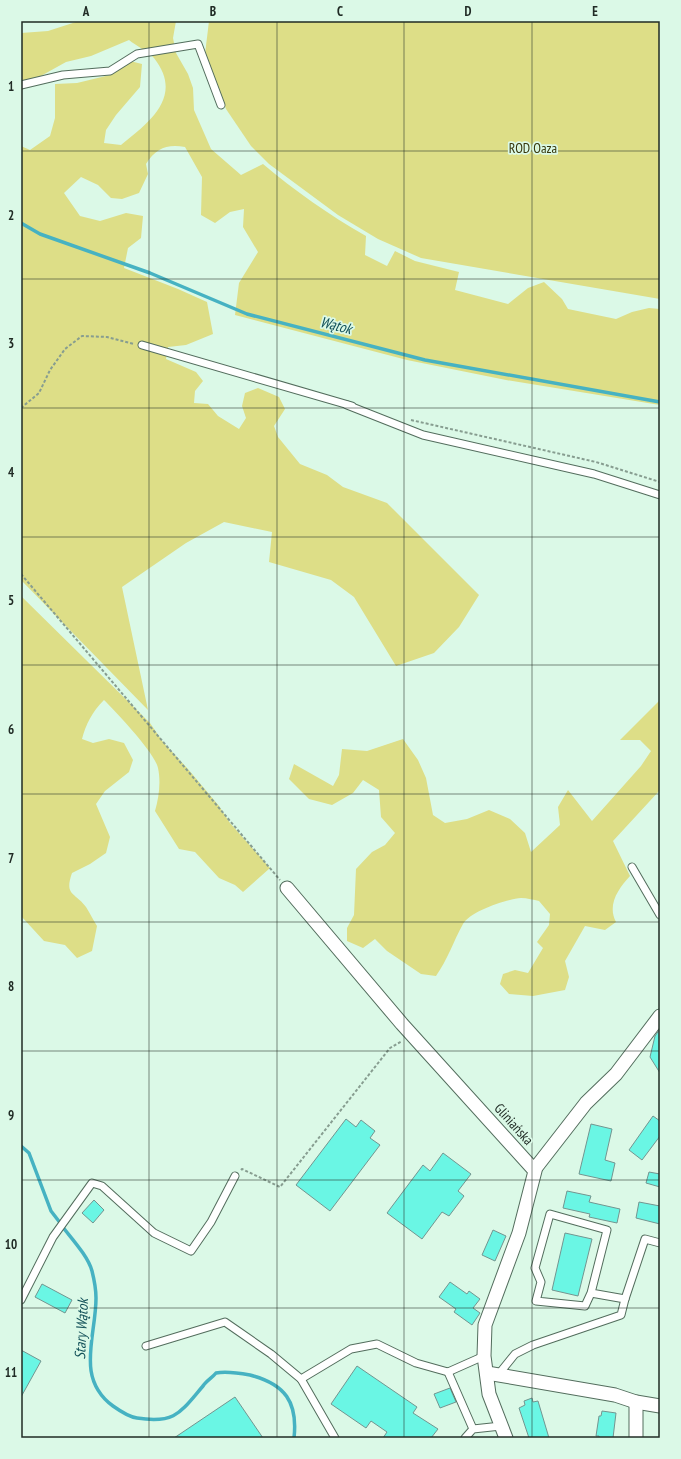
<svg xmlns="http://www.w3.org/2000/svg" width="681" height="1459" viewBox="0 0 681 1459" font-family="'PT Sans Narrow',sans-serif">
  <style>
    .green { fill: #ddde87 }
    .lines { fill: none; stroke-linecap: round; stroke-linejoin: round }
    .stream { stroke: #46b2c2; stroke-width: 3.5 }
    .building { fill: #6af6e4; stroke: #739590 }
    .lane-casing { stroke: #536d5d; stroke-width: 9 }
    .street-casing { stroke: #536d5d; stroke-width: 15 }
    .path { stroke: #879d90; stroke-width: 2; stroke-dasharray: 3 2; stroke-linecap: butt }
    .lane { stroke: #fff; stroke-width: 7 }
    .street { stroke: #fff; stroke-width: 13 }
    .grid { fill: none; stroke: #202b25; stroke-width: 1; stroke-opacity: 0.55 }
    .labels { text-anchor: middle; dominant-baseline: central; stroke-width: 3.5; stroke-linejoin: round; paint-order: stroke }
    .park-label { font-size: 14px; fill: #37360b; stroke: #dbf9e7 }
    .street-label { font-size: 14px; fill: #202b25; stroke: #dbf9e7 }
    .water-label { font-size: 15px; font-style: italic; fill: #14525a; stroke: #dbf9e7 }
    .neatline { fill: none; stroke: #202b25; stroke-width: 1.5 }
    .grid-label { font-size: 13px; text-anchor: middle; font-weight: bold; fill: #202b25 }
  </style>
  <rect width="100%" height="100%" fill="#dbf9e7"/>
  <g class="green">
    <path d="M79,21H176L173,38L176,53L188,74L193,88L194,110L211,149L241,175L263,164C295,191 329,215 366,236L365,255L387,266L395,251L415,261L459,272L455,290L508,304L528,288L544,282L562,299L568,309L616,319L632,312L649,308L660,309V405L506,380L407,360L235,315L239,283L258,252L243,227L244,209L230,212L215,223L201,215L202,177L185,147C167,144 156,148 146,164L148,174L139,193L122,199L111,198L98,185L81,177L64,193L80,216L100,221L126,213L143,216L141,238L128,248L124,268L178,289L207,302L213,334L186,345L168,347L166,359L196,372L203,381L195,391L194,403L208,404L218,416L239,429L246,418L242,406L245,393L258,388L279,397L285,409L274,426L278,437L300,464L327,475L343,487L387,503L479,595L459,627L434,653L396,666L354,597L331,580L269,562L272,532L224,522L186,543L122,587L148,710L21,580V146L30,150L50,136L55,118V84L77,83L110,75L130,61L142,64L140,87L116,115L106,130L104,143L121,145C150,122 184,96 154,58C148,51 136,46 129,40L91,56L66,62L21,87V33L48,31Z"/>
    <polygon points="209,21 660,21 660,299 421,258 378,239 338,215 269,164 251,146 226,109 205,54"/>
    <path d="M21,596L150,723L163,742L188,769L219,806L230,823L270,868L243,892L235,885L219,878L195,852L179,849L155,811C159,797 161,782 158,768C155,753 116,712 104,700C92,712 86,724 82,739L93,743L109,739L124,743L133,760L129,772L105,791L96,804L110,837L106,853L90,864L72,873C64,896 75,892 86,907C90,913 93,920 97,926L92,951L77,958L65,945L44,941L21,916Z"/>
    <path d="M660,700V790L613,841L630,876C618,889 607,905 616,922L605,930L585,926L565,961L569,977L565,990L533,996L509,994L500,984L503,974L515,970L528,973L543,948L537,942L549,925L550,914L539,901C534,900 527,898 521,898C507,899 470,911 463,924C453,942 448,959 436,976L421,974L387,951L375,939L363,948L347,941V928L354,915L356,869L372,852L385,845L395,833L381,817L379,790L363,780L353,793L332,805L309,799L289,779L294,764L333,786L339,775L342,749L367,751L403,739L418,760L426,778L433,815L445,823L467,819L489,810L510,819L525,833L531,852L560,825L558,807L568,790L592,821L641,766L651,751L640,740H620Z"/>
  </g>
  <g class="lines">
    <g class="stream">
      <polyline points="21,223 40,234 150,273 247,314 425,360 660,402"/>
      <polyline points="21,1146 29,1153 51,1211 61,1224"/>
      <path d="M62,1226C71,1238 88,1256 92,1271C94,1279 96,1290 96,1298C96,1337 75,1378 113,1406C120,1411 129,1417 137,1418C175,1424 180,1413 203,1386C206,1381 212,1378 216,1373C226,1371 239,1373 250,1375C285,1384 298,1402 294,1438"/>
    </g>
  </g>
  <g class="building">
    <polygon points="660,1029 660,1073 650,1057 655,1036"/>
    <polygon points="653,1116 660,1121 660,1136 642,1160 629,1150"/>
    <polygon points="346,1119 356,1127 361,1120 375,1131 370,1138 380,1145 330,1211 296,1185"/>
    <polygon points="591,1124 612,1129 605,1160 615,1163 611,1181 579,1174"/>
    <polygon points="443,1153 471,1174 458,1191 464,1196 449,1216 442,1212 422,1239 387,1213 423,1165 430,1171"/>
    <polygon points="649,1172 660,1174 660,1187 646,1183"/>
    <polygon points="567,1191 591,1196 589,1202 620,1209 617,1223 589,1217 590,1214 563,1208"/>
    <polygon points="94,1200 104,1210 93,1223 82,1213"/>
    <polygon points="639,1202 660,1206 660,1224 636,1218"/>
    <polygon points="493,1230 506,1236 495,1261 482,1255"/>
    <polygon points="565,1233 592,1239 578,1296 552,1290"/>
    <polygon points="450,1282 467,1294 469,1291 480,1299 473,1308 480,1313 472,1325 454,1312 456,1309 439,1297"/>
    <polygon points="42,1284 72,1300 65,1313 35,1297"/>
    <polygon points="21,1350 41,1361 21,1397"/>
    <polygon points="357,1366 417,1407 413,1413 438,1429 431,1438 383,1438 387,1432 371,1421 366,1428 331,1404"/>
    <polygon points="450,1388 456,1402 440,1408 434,1394"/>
    <polygon points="235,1397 263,1438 174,1438"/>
    <polygon points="532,1398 533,1402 538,1401 549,1438 529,1438 519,1408 525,1405 524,1401"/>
    <polygon points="602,1411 616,1413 613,1438 599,1438 599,1436 596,1436 599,1416 601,1416"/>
  </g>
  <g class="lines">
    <g class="lane-casing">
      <g id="lane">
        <polyline points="21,85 63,75 110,71 137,54 198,44 221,105"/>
        <polyline points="142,345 352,406"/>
        <polyline points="347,405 423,435 594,474 660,495"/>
        <polyline points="632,867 660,915"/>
        <polyline points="625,1299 645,1239 660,1243"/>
        <polyline points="21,1300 53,1237 92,1183 102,1186 154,1233 191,1251 211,1222 235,1176"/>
        <polyline points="146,1346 225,1322 271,1354 301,1379 351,1349 377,1344 416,1363 448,1372 484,1356"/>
        <polyline points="448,1372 473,1429"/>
        <polyline points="498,1375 515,1354 533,1345 621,1315 625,1299 591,1293 607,1230 550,1214 535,1268 541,1282 536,1301 585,1306 591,1293"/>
        <polyline points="301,1379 335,1438"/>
        <polyline points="465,1438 473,1429 501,1426"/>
      </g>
    </g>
    <g class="street-casing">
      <g id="street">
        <polyline points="287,888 402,1024 535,1171 519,1233 485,1325 484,1356 489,1394 506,1438"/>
        <polyline points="534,1170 586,1103 616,1074 660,1016"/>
        <polyline points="487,1373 615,1395 636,1402 660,1406"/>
        <polyline points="636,1402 636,1438"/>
      </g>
    </g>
    <g class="path">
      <polyline points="21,408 39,393 50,370 65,349 82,336 107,337 134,344"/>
      <polyline points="411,420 596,462 660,482"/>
      <polyline points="21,574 280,880"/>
      <polyline points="241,1170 242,1169 280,1187 390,1048 402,1041"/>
    </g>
    <use href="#lane" class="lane"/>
    <use href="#street" class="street"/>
  </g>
  <path class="grid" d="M149,21V1438M277,21V1438M404,21V1438M532,21V1438M21,151H660M21,279H660M21,408H660M21,537H660M21,665H660M21,794H660M21,922H660M21,1051H660M21,1180H660M21,1308H660"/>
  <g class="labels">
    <g class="park-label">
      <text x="533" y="148">ROD Oaza</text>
    </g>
    <g class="street-label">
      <text transform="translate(514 1124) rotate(48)">Gliniańska</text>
    </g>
    <g class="water-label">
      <text transform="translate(336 325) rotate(14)">Wątok</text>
      <text transform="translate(81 1329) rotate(-87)">Stary Wątok</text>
    </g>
  </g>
  <rect width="681" height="1459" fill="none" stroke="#dbf9e7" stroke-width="44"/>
  <rect x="22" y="22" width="637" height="1415" class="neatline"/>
  <g class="grid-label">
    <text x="86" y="16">A</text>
    <text x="213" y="16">B</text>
    <text x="340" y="16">C</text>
    <text x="468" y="16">D</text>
    <text x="595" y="16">E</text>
    <text x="11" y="91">1</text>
    <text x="11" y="220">2</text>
    <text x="11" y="348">3</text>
    <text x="11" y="477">4</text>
    <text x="11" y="605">5</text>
    <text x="11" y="734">6</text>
    <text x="11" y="863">7</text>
    <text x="11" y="991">8</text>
    <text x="11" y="1120">9</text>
    <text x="11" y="1249">10</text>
    <text x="11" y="1377">11</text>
  </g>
</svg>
